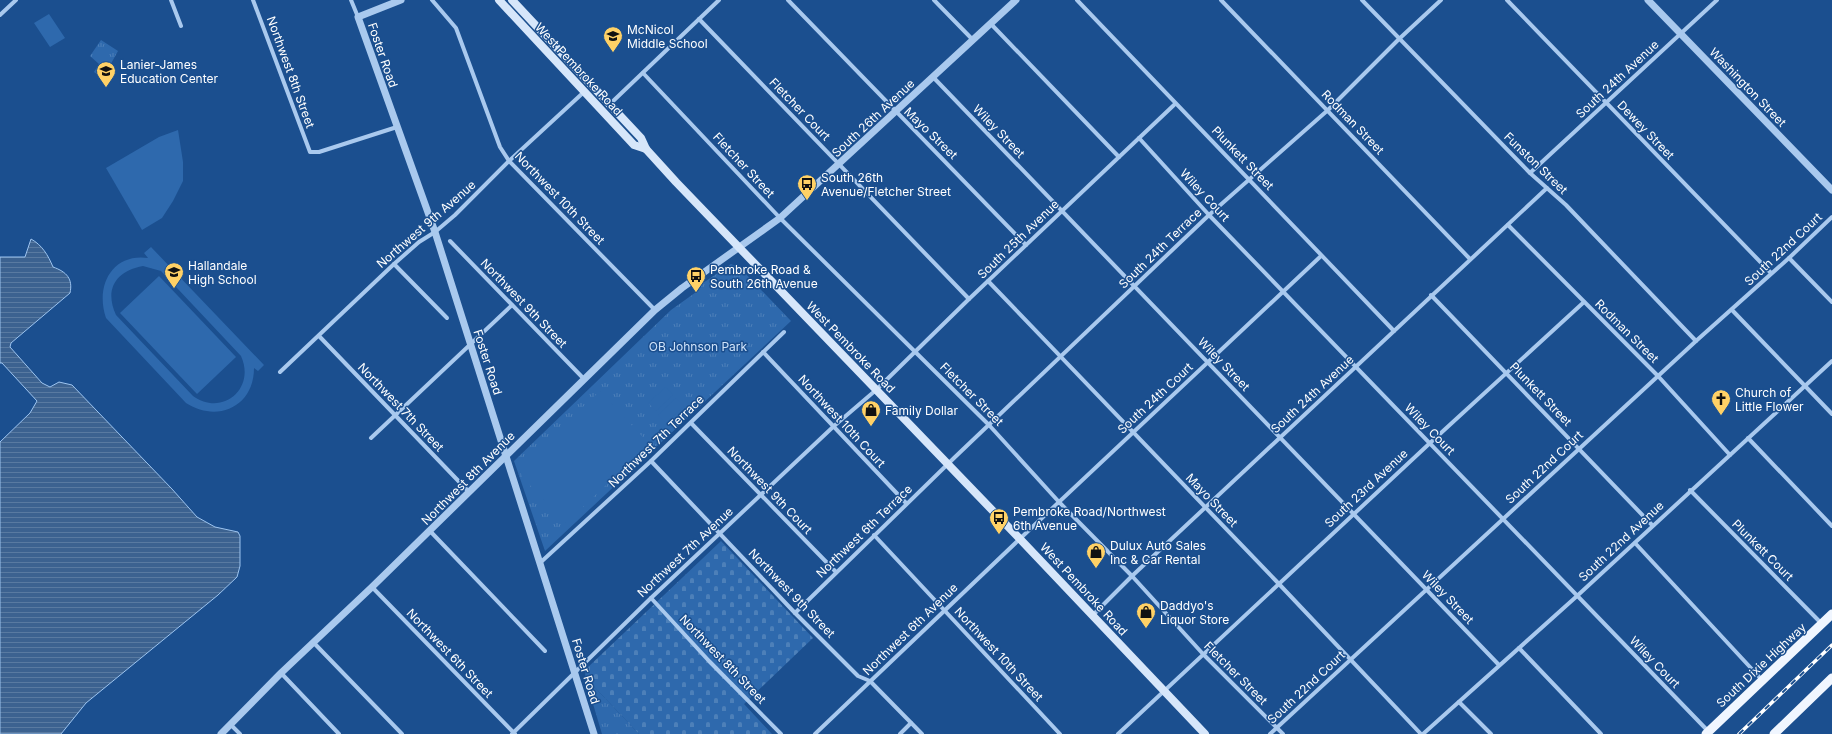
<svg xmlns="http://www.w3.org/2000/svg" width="1832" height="734" viewBox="0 0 1832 734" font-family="Inter,sans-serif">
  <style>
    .grass { fill: url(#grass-tufts) }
    .cemetery { fill: url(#cemetery-stones) }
    .garden { fill: #2e69ad; fill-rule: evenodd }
    .water { fill: url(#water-rules); stroke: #9cc4f0 }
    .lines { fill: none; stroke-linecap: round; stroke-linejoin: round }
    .minor { stroke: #a9c9ee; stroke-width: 4 }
    .tertiary { stroke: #a9c9ee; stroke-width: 7 }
    .secondary { stroke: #d6e6fa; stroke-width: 8 }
    .primary { stroke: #f0f6ff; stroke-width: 9 }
    .rail-casing { stroke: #fff; stroke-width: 3.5 }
    .rail { stroke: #1b4f8f; stroke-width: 2; stroke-dasharray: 6; stroke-linecap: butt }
    .labels { text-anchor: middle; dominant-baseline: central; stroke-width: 3; stroke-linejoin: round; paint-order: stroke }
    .poi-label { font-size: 12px; fill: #fff; stroke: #1b4f8f; text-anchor: start }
    .street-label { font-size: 12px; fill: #fff; stroke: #1b4f8f }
    .park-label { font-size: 12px; fill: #cfe3fa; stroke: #1b4f8f }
  </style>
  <defs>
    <pattern id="grass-tufts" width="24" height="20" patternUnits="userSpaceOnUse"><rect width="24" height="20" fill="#2e69ad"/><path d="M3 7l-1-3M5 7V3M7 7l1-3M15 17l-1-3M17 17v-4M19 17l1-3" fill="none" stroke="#4d80b9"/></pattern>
    <pattern id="cemetery-stones" width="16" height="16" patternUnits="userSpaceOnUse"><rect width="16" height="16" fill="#2e69ad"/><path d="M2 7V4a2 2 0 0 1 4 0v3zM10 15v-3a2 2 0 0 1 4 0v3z" fill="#4d80b9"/></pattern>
    <pattern id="water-rules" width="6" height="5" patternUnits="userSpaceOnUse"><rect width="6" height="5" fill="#3c6290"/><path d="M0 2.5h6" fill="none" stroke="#597aa1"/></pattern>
  </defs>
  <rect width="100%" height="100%" fill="#1b4f8f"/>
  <g class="grass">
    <polygon points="101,40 118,51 103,78 94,72 99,64 90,56"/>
    <polygon points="731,264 740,268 791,321 545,551 514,461 671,310 699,290 703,283"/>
    <polygon points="585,677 639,734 602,734"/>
  </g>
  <polygon class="cemetery" points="721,541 813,638 744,704 772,734 639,734 585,677 586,669"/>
  <g class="garden">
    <polygon points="49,14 65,38 50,47 34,23"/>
    <polygon points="178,130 183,162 183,181 173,201 162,218 142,230 106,168 159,137"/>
    <path d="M151,247L264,365L258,371L254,368C254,407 217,423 186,403L106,318C95,286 112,253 148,258L144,253ZM143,266L161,271L241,356C256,389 222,417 193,396L116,315C104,289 116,271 143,266Z"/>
    <polygon points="159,276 236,357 197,394 120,313"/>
    <polygon points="666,387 673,395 656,411 648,403"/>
    <polygon points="600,391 649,444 566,523 522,477 519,467"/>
    <polygon points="676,398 684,406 666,423 658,415"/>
  </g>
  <path class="water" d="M31,239C42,245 48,255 53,267C67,272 73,279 70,293L11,343L10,347L42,383L50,387L59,382L72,385L172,489L197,517L215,527L238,532L240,536V566L237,577L218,595L86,703L61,734H0V442L30,413L37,401L2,363H0V257H25Z"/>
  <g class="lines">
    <g class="minor">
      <polyline points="171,0 181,26"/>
      <polyline points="253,0 310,152 319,152 397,127"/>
      <polyline points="351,0 358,17"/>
      <polyline points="432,0 456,28 500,147 509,161 655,310"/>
      <polyline points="788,0 1026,245"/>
      <polyline points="934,0 973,40"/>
      <polyline points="1077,0 1394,331"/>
      <polyline points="1221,0 1470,259"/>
      <polyline points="1362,0 1530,173 1566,205 1696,341"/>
      <polyline points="1507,0 1771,273"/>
      <polyline points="0,15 16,0"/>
      <polyline points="699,19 969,299"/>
      <polyline points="991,24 1119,157"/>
      <polyline points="643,73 780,218 989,425 1059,502 1132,576 1203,654 1283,734"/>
      <polyline points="933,77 1499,665"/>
      <polyline points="610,104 719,0"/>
      <polyline points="1139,138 1209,215 1708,731"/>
      <polyline points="1530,173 1717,0"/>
      <polyline points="1508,225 1658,376 1730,455"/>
      <polyline points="450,241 584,379"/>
      <polyline points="1789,258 1832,302"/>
      <polyline points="394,264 447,318"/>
      <polyline points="988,281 1279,584 1421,734"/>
      <polyline points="1431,295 1652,525"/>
      <polyline points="1732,310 1832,414"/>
      <polyline points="319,336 469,492"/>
      <polyline points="763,352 906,503"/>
      <polyline points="280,372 394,264 419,242 435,232 455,215 509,161 585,91"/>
      <polyline points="691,423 836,572"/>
      <polyline points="371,438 512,305"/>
      <polyline points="1748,438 1832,526"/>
      <polyline points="651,461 795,613 858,676 870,681 922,734"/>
      <polyline points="1690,490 1822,624"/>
      <polyline points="430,531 545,651"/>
      <polyline points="874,535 1060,734"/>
      <polyline points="1635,543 1762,680"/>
      <polyline points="541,562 651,461 784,332"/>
      <polyline points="372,587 515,734"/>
      <polyline points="651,598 709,661 781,734"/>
      <polyline points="795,613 954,458 1209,215 1328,110 1399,39 1441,0"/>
      <polyline points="1092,616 1132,576 1547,188"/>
      <polyline points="313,642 402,734"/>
      <polyline points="1519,648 1601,734"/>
      <polyline points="281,673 339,734"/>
      <polyline points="1459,702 1491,734"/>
      <polyline points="231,725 240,734"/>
      <polyline points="512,734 651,598 834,426 876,390 969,299 1175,104"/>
      <polyline points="815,734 1026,533 1321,256"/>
      <polyline points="900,734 911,723"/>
      <polyline points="1118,734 1430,443 1584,302"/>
      <polyline points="1270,734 1696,341 1789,258 1832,217"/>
      <polyline points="1423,734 1577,596 1832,361"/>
    </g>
    <g class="tertiary">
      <polyline points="401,0 358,17 435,232 594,734"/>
      <polyline points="1648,0 1832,190"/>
      <polyline points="221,734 281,673 372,587 655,310 682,288 780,218 1016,0"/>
    </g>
    <g class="secondary">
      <polyline points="499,0 634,145 646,149"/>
      <polyline points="512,0 641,138 646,149 676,182 1020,539 1205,734"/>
    </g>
    <g class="primary">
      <polyline points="1706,734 1832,614"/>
      <polyline points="1774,734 1832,678"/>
    </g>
    <g class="rail-casing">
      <polyline id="rail" points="1739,734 1832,645"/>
    </g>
    <use href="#rail" class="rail"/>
  </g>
  <defs>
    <g id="school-pin" transform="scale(1)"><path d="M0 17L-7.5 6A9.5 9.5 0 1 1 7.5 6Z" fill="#ffd166" stroke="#1b4f8f"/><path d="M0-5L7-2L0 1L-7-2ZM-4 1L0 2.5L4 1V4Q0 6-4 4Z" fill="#111"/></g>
    <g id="bus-pin" transform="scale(1)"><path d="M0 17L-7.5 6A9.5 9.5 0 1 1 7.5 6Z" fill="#ffd166" stroke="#1b4f8f"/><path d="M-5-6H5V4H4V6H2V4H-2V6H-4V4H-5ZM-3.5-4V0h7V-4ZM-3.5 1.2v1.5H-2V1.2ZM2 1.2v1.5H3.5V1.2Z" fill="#111"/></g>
    <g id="church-pin" transform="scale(1)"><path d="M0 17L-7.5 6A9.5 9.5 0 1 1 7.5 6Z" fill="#ffd166" stroke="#1b4f8f"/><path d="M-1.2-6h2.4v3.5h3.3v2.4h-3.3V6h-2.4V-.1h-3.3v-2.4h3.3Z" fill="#111"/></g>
    <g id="shop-pin" transform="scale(1)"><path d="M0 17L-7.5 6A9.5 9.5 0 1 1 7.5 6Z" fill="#ffd166" stroke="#1b4f8f"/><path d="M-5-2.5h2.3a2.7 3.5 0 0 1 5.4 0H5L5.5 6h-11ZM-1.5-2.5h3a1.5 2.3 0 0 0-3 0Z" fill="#111"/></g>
  </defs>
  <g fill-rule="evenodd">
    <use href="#school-pin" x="613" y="36"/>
    <use href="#school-pin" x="106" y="71"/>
    <use href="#bus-pin" x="807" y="184"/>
    <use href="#school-pin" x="174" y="272"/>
    <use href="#bus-pin" x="696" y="276"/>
    <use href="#church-pin" x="1721" y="399"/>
    <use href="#shop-pin" x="871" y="410"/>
    <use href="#bus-pin" x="999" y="518"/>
    <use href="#shop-pin" x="1096" y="552"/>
    <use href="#shop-pin" x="1146" y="612"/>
  </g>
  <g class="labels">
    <g class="poi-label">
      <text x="627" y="29">McNicol<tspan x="627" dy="14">Middle School</tspan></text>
      <text x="120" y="64">Lanier-James<tspan x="120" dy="14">Education Center</tspan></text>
      <text x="821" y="177">South 26th<tspan x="821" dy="14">Avenue/Fletcher Street</tspan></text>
      <text x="188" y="265">Hallandale<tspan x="188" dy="14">High School</tspan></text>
      <text x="710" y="269">Pembroke Road &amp;<tspan x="710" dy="14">South 26th Avenue</tspan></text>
      <text x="1735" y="392">Church of<tspan x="1735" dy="14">Little Flower</tspan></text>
      <text x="885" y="410">Family Dollar</text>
      <text x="1013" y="511">Pembroke Road/Northwest<tspan x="1013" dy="14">6th Avenue</tspan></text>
      <text x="1110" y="545">Dulux Auto Sales<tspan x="1110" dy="14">Inc &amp; Car Rental</tspan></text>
      <text x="1160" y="605">Daddyo's<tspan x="1160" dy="14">Liquor Store</tspan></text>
    </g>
    <g class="street-label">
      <text transform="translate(383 55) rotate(71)">Foster Road</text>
      <text transform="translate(579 69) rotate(47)">West Pembroke Road</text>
      <text transform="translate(291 72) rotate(70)">Northwest 8th Street</text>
      <text transform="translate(1617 79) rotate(-43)">South 24th Avenue</text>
      <text transform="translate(1748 87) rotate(46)">Washington Street</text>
      <text transform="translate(800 109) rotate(46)">Fletcher Court</text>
      <text transform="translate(873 118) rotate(-43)">South 26th Avenue</text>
      <text transform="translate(1353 122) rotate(46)">Rodman Street</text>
      <text transform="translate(1646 130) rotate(46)">Dewey Street</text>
      <text transform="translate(999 131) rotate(46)">Wiley Street</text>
      <text transform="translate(931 133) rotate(44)">Mayo Street</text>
      <text transform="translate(1243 158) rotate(46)">Plunkett Street</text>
      <text transform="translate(1536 163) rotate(44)">Funston Street</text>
      <text transform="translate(744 165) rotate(47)">Fletcher Street</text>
      <text transform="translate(1205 195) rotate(47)">Wiley Court</text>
      <text transform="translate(560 198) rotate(46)">Northwest 10th Street</text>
      <text transform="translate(426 224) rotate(-41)">Northwest 9th Avenue</text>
      <text transform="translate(1018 239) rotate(-44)">South 25th Avenue</text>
      <text transform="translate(1160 248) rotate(-44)">South 24th Terrace</text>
      <text transform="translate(1783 249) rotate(-43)">South 22nd Court</text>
      <text transform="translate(524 303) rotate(46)">Northwest 9th Street</text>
      <text transform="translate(1627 331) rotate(45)">Rodman Street</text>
      <text transform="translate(851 347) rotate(46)">West Pembroke Road</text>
      <text transform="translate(488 362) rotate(72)">Foster Road</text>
      <text transform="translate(1224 364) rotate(46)">Wiley Street</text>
      <text transform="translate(972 394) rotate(45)">Fletcher Street</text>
      <text transform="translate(1312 394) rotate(-43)">South 24th Avenue</text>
      <text transform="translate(1541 394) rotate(46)">Plunkett Street</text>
      <text transform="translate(1155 398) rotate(-43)">South 24th Court</text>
      <text transform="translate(401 407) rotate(46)">Northwest 7th Street</text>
      <text transform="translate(842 421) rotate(47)">Northwest 10th Court</text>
      <text transform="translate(1430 429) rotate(46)">Wiley Court</text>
      <text transform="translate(656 441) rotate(-44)">Northwest 7th Terrace</text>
      <text transform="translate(1544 467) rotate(-43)">South 22nd Court</text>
      <text transform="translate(468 478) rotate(-45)">Northwest 8th Avenue</text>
      <text transform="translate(1366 488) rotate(-43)">South 23rd Avenue</text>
      <text transform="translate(770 490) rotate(46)">Northwest 9th Court</text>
      <text transform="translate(1212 500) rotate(46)">Mayo Street</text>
      <text transform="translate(864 531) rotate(-44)">Northwest 6th Terrace</text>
      <text transform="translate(1621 541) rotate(-43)">South 22nd Avenue</text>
      <text transform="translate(1763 550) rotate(45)">Plunkett Court</text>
      <text transform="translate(685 552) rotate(-43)">Northwest 7th Avenue</text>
      <text transform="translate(1084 589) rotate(47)">West Pembroke Road</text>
      <text transform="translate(792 593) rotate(46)">Northwest 9th Street</text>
      <text transform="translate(1448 597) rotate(46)">Wiley Street</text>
      <text transform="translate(910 629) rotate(-44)">Northwest 6th Avenue</text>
      <text transform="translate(450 653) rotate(46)">Northwest 6th Street</text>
      <text transform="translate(999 654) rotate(47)">Northwest 10th Street</text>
      <text transform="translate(723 659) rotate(46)">Northwest 8th Street</text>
      <text transform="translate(1655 662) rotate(46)">Wiley Court</text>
      <text transform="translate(1761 665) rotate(-43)">South Dixie Highway</text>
      <text transform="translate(586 671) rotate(73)">Foster Road</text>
      <text transform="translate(1236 673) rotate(45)">Fletcher Street</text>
      <text transform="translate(1306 687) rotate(-43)">South 22nd Court</text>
    </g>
    <g class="park-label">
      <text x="698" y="346">OB Johnson Park</text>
    </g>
  </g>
</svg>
